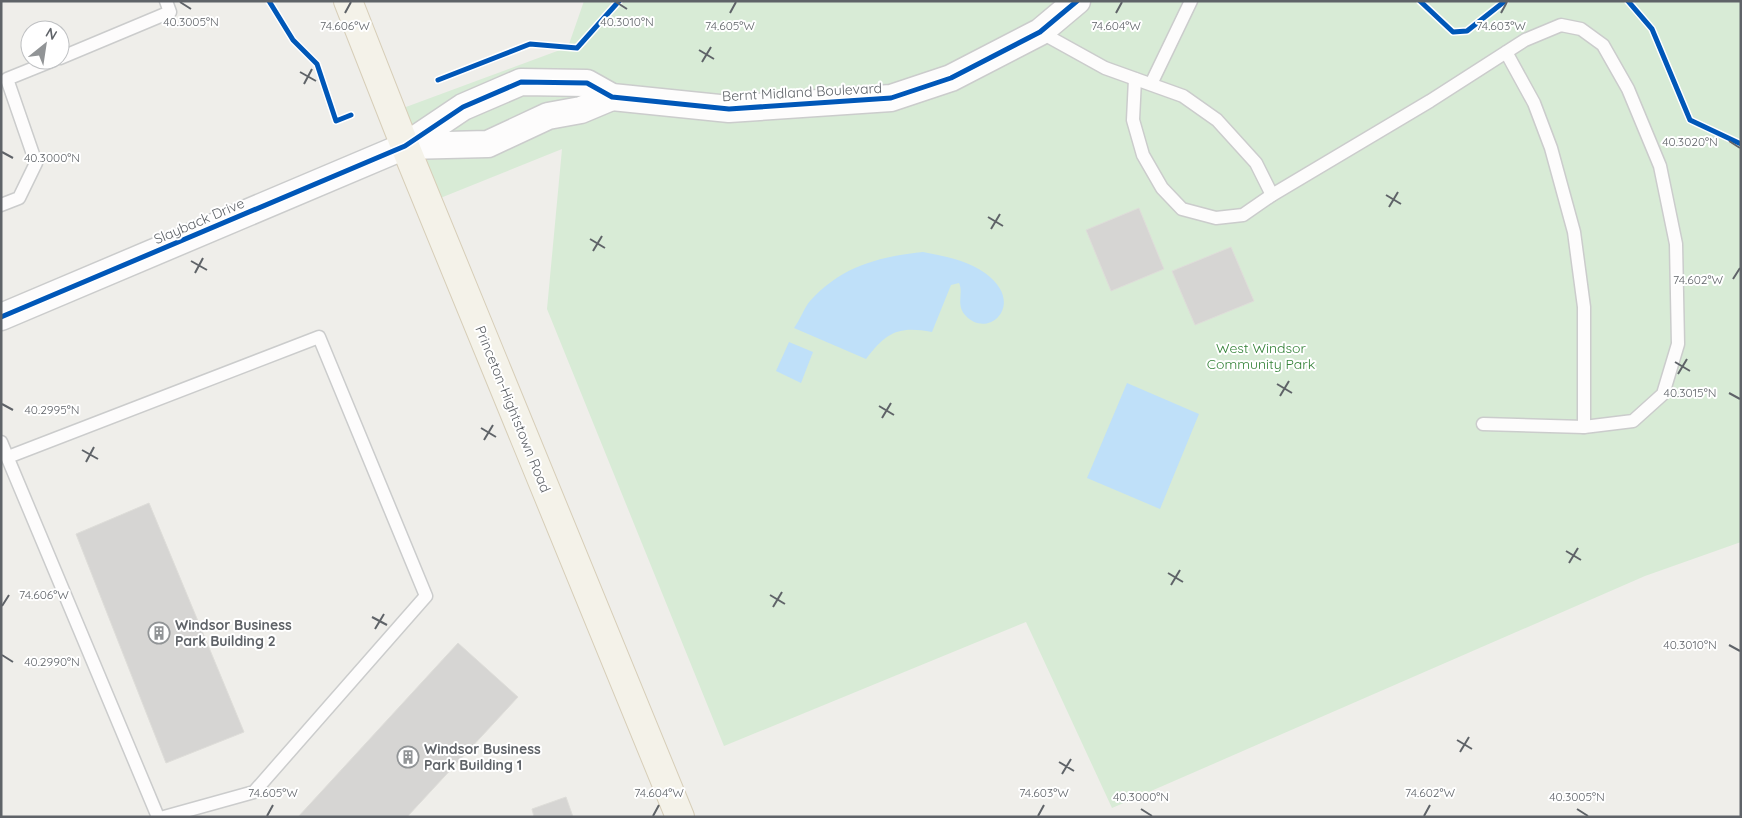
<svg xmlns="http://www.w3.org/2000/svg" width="1742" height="818" viewBox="0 0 1742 818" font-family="Quicksand,sans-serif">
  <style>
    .green { fill: #d8ebd6 }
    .water { fill: #bfe0f9 }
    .building { fill: #d6d5d3; stroke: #deddd9 }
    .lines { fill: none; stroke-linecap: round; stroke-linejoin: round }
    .lane-casing { stroke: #cbcccc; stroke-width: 15 }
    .street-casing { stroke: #cbcccc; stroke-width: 29 }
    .primary-casing { stroke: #d7ceb8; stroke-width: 30 }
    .lane { stroke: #fdfcfc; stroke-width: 12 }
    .street { stroke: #fdfcfc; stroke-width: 26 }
    .primary { stroke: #f4f2e9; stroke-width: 28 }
    .cycleway-casing { stroke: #fff; stroke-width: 8 }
    .cycleway { stroke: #0057b8; stroke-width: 5 }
    .ticks { fill: none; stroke: #5f6368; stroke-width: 2 }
    .labels { text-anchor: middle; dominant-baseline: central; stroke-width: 4; stroke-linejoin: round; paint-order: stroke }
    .street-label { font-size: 14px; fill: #5f6368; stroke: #fff }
    .park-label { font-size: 14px; fill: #348238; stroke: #fff }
    .poi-label { font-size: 14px; font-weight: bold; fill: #5f6368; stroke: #fff; text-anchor: start }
    .ticks-label { font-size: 12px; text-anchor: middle; fill: #5f6368; stroke: #fff; stroke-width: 4; stroke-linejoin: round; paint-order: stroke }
  </style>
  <rect width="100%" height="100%" fill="#efeeea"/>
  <polygon class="green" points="584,1 1741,1 1741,542 1645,576 1112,808 1026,622 724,746 547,309 562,149 423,205 387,114 568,47"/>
  <g class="water">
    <path d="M923,252C944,256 967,260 985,273C1027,303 989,340 966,316C955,305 964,293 959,283L951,285L932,332C898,326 887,332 866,359L794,328C800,320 804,308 810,301C842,266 878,257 923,252Z"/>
    <polygon points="789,342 813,352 801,383 776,371"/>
    <polygon points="1127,383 1199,414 1160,509 1087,478"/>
  </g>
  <g class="building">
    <polygon points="1139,208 1164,269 1111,291 1086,230"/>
    <polygon points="1231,247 1254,301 1195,325 1172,271"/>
    <polygon points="149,503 244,732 166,763 76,534"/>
    <polygon points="458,643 518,697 407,817 298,817"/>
    <polygon points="566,797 573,817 534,817 532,809"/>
  </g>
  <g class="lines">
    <g class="lane-casing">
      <g id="lane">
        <polyline points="1040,32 1105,68 1183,96 1217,120 1256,163 1272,195"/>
        <polyline points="60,58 170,12 166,1"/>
        <polyline points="1135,79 1133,120 1143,155 1162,188 1182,209 1216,218 1243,215 1272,195 1430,101 1525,40 1561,25 1581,29 1603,45 1628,89 1660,166 1676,244 1678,344 1663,394 1633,421 1584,427 1584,307 1574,232 1551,148 1534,103 1506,52"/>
        <polyline points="1151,84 1191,1"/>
        <polyline points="1,205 19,198 36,163 7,79 54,60"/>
        <polyline points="1483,424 1584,427"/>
        <polyline points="1,442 158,817"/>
        <polyline points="8,457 319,337 426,596 254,792 164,817"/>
      </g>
    </g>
    <g class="street-casing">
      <g id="street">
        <polyline points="405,146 488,144 548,116 581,110 612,97"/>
        <polyline points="1,317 405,146 463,107 521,82 587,83 612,97 729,109 891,98 951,78 1040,32 1077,1"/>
      </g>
    </g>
    <g class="primary-casing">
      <polyline id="primary" points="348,1 405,146 680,817"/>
    </g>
    <use href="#lane" class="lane"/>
    <use href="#street" class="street"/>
    <use href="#primary" class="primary"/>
    <g class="cycleway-casing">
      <g id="cycleway">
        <polyline points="269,1 293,40 317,64 336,121 351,115"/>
        <polyline points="1420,1 1453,32 1467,31 1505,1"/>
        <polyline points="1628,1 1652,29 1690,120 1741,144"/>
        <polyline points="438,80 530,44 577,48 619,1"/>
        <polyline points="1,317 405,146 463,107 521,82 587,83 612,97 729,109 891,98 951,78 1040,32 1077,1"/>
      </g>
    </g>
    <use href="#cycleway" class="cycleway"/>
  </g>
  <path class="ticks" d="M180,2L191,9M616,2L627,9M345,13L351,2M730,13L736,2M1116,13L1122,2M1501,13L1507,2M699,50L714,59M702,62L711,47M300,72L316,81M304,84L312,69M1729,141L1740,148M2,152L13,158M1386,195L1401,204M1389,207L1398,192M988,217L1003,226M991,229L1000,214M590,239L605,248M593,251L602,236M191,261L207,270M195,273L203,258M1733,279L1740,268M1675,362L1690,371M1678,374L1687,359M1277,384L1292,393M1729,393L1740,399M1280,396L1289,381M2,404L13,410M879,406L894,415M882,418L891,403M481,428L496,437M484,440L493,425M82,450L98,459M86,462L94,447M1566,551L1581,560M1569,563L1578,548M1168,573L1183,582M1171,585L1180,570M770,595L785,604M2,606L9,595M773,607L782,592M372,617L387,625M375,629L384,614M1729,645L1740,651M2,655L13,662M1457,740L1472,749M1460,752L1469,737M1059,762L1074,771M1062,774L1071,759M1141,809L1152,816M1577,809L1588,816M267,816L273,805M653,816L659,805M1038,816L1044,805M1424,816L1430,805"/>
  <defs>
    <g id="building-ring" transform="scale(1.125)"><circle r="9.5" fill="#fff" stroke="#919496" stroke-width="1.5"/><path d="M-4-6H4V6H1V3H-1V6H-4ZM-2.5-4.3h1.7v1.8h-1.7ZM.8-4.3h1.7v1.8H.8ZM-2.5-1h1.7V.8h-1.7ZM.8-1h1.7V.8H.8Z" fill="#919496"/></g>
  </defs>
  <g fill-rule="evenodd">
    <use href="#building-ring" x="159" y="633"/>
    <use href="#building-ring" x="408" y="757"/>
  </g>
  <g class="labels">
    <g class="street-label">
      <text transform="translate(802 92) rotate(-3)">Bernt Midland Boulevard</text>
      <text transform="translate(199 221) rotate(-23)">Slayback Drive</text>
      <text transform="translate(513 409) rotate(68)">Princeton-Hightstown Road</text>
    </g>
    <g class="park-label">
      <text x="1261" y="348">West Windsor<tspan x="1261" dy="16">Community Park</tspan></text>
    </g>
    <g class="poi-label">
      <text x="175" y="625">Windsor Business<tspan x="175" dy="16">Park Building 2</tspan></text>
      <text x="424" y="749">Windsor Business<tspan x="424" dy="16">Park Building 1</tspan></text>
    </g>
  </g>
  <g class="ticks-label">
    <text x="191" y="26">40.3005°N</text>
    <text x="627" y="26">40.3010°N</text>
    <text x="345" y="30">74.606°W</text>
    <text x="730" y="30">74.605°W</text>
    <text x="1116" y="30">74.604°W</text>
    <text x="1501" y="30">74.603°W</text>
    <text x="1690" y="146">40.3020°N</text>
    <text x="52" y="162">40.3000°N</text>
    <text x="1698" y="284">74.602°W</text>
    <text x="1690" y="397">40.3015°N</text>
    <text x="52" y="414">40.2995°N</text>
    <text x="44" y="599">74.606°W</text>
    <text x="1690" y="649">40.3010°N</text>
    <text x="52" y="666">40.2990°N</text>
    <text x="273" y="797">74.605°W</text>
    <text x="659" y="797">74.604°W</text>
    <text x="1044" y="797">74.603°W</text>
    <text x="1430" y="797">74.602°W</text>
    <text x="1141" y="801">40.3000°N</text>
    <text x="1577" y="801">40.3005°N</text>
  </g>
  <rect width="1742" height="818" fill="none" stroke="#5f6368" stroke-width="5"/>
  <g transform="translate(45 45) rotate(30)"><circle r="24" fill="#ffffff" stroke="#bfc1c3"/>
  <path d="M0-4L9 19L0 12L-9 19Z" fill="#919496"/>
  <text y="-8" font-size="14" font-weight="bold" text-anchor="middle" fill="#5f6368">N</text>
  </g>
</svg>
